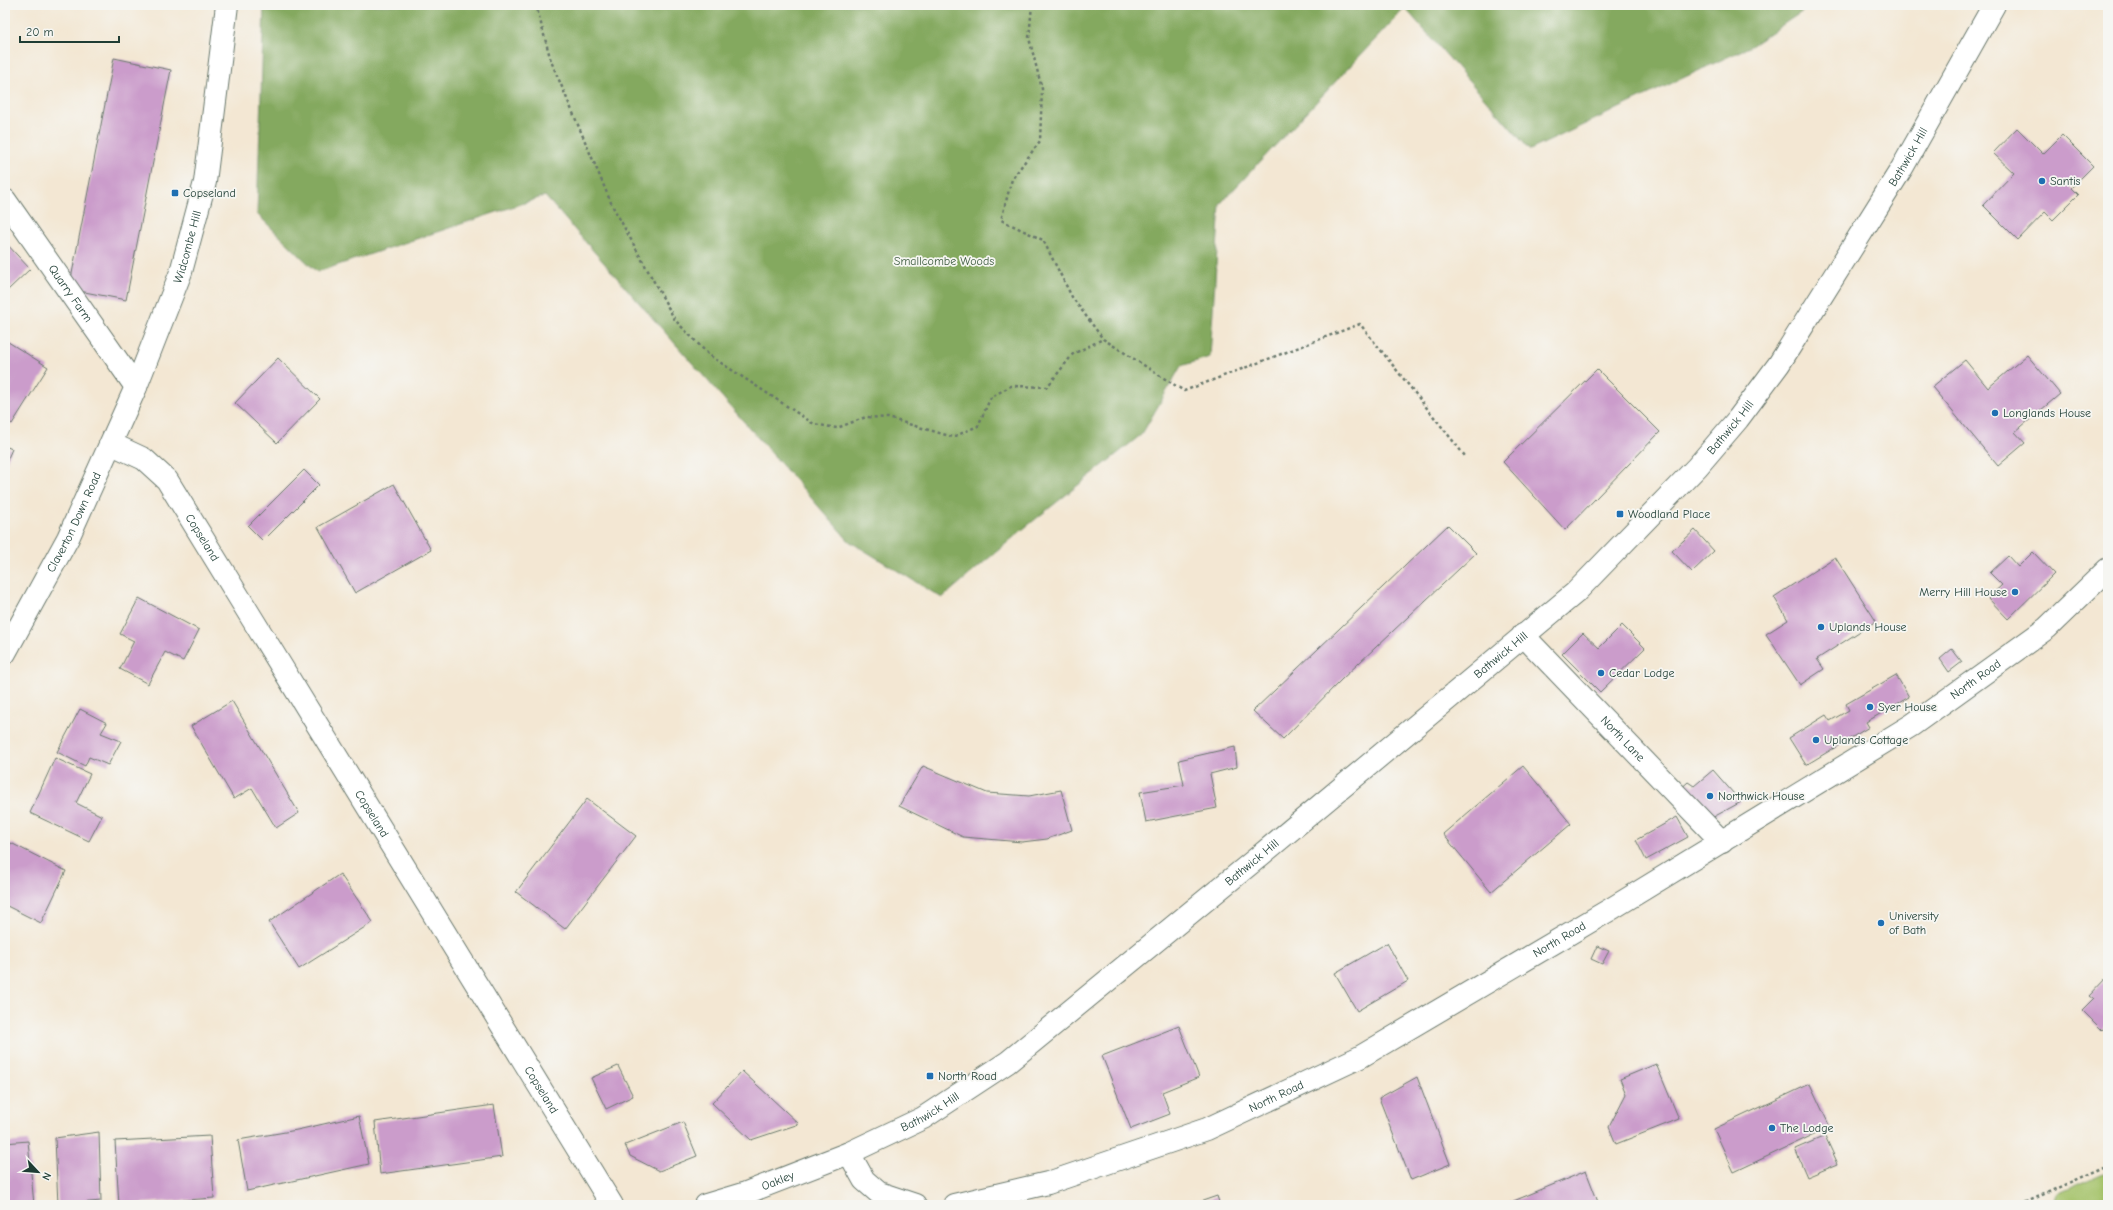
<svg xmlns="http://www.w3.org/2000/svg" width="2113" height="1210" viewBox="0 0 2113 1210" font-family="'Comic Neue',sans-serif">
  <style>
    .green { fill: #a5c36a; stroke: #62804f }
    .forest { fill: #84a95e; stroke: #527349 }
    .building { fill: #cb9ccb }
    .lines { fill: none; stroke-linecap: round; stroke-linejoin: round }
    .minor-casing { stroke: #69786c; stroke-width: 24 }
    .tertiary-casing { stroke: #69786c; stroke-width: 24 }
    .path { stroke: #69786c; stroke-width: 2.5; stroke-dasharray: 3 3; stroke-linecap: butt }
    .minor { stroke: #fff; stroke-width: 22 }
    .tertiary { stroke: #fff; stroke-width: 22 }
    .poi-dot { fill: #1f6fb2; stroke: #f6f6f2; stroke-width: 1.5 }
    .labels { text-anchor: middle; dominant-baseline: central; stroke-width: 3.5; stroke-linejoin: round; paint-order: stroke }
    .street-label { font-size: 12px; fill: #1f3d34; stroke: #f6f6f2 }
    .poi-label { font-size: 12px; fill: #1f3d34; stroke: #f6f6f2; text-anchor: start }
    .park-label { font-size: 12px; fill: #405e42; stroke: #f6f6f2 }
  </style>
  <rect width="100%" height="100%" fill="#f6f6f2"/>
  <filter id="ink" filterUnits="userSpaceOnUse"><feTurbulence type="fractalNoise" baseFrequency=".025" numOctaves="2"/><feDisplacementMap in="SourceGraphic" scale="8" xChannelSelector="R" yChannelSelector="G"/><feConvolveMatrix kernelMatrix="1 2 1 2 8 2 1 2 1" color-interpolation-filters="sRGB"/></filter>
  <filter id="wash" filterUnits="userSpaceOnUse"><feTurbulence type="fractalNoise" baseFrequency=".012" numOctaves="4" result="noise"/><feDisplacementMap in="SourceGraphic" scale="16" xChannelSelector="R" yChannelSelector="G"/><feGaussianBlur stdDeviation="0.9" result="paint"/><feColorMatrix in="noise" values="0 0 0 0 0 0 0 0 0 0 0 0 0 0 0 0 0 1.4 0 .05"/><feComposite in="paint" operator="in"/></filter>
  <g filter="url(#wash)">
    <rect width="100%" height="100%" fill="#f3e7d3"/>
    <polygon class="green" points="2108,1171 2108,1205 2053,1205 2056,1194"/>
    <polygon class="forest" points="264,5 1812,5 1751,46 1530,150 1405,8 1220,204 1210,357 1181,366 1142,434 1022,530 942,598 849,541 545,196 317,272 257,214"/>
    <g id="blocks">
      <g class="building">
        <polygon points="114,58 171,70 126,300 69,289"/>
        <polygon points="2017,128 2043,154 2062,135 2093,166 2071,188 2078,195 2053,220 2045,212 2018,240 1983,205 2014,173 1993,153"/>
        <polygon points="5,242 30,269 8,290 5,288"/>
        <polygon points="5,340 48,367 12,424 5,419"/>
        <polygon points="2027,355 2060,394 2015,432 2025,443 1998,466 1932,387 1965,360 1988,388"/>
        <polygon points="278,358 320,399 277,443 235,403"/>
        <polygon points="1597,369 1660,432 1565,530 1503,462"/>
        <polygon points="5,446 12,449 5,465"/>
        <polygon points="304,470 319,485 263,541 248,526"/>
        <polygon points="394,484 431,550 355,593 318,527"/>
        <polygon points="1448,525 1476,553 1342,679 1283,739 1253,711"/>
        <polygon points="1695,530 1714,551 1692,572 1672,551"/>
        <polygon points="2033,552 2054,574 2008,619 1988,598 2002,585 1990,573 2008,556 2018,567"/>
        <polygon points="1835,557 1876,621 1817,659 1824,669 1800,685 1766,634 1788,620 1774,597"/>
        <polygon points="139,598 199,630 183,661 165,652 148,684 120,669 134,641 120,634"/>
        <polygon points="1622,625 1645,648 1600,692 1562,654 1583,633 1599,648"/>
        <polygon points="1952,649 1962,662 1949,672 1940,659"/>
        <polygon points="1896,675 1909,697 1866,722 1869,727 1806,765 1789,738 1826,715 1830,721 1849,710 1846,704"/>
        <polygon points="232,701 299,813 276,828 252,788 234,799 191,726"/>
        <polygon points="80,709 107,723 101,733 121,741 108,765 89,757 85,766 57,752"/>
        <polygon points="1235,747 1237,767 1210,774 1217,808 1146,822 1140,792 1184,785 1179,760"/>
        <polygon points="55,758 90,774 76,803 102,816 89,841 30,813"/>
        <polygon points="923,766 987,793 1029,796 1061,790 1072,830 1047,839 1022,842 963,837 899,806"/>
        <polygon points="1523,766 1571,824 1491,892 1443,834"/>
        <polygon points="1713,770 1741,802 1708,820 1679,790 1688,782 1694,786"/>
        <polygon points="587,799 636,836 565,929 516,892"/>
        <polygon points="1677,817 1688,837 1646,860 1636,840"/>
        <polygon points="11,843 66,871 41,923 5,905 5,854"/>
        <polygon points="340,874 373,922 299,969 269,922"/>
        <polygon points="1387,943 1408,981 1357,1011 1335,973"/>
        <polygon points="1597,946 1609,951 1602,964 1591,959"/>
        <polygon points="2108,976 2108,1024 2102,1030 2082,1010 2093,999 2089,996"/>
        <polygon points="1179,1026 1199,1077 1162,1092 1170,1114 1131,1129 1102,1056"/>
        <polygon points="1656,1064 1679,1119 1616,1144 1609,1127 1626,1094 1620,1079"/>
        <polygon points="618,1066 633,1096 606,1109 591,1078"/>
        <polygon points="742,1071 799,1124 751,1140 712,1103"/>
        <polygon points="1417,1077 1450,1164 1411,1180 1379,1098"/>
        <polygon points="1810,1084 1830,1127 1734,1172 1714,1129"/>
        <polygon points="494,1105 502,1157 380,1174 375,1122"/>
        <polygon points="359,1116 369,1164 247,1191 238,1140 297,1130"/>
        <polygon points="683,1122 697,1156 659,1171 630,1156 625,1145"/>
        <polygon points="99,1132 101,1201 58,1205 55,1138"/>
        <polygon points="210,1136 214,1198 119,1205 115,1141"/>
        <polygon points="1825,1136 1838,1164 1807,1177 1795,1149"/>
        <polygon points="28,1141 34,1205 5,1205 5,1143"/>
        <polygon points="1586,1171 1598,1202 1591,1205 1504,1205"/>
        <polygon points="1217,1196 1220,1205 1191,1205"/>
      </g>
    </g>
  </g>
  <g filter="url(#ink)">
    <use href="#blocks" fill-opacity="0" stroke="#69786c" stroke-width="1"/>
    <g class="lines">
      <g class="minor-casing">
        <g id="minor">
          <path id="s1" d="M5,200L136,387"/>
          <path id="s2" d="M112,444L144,459L167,480L612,1205"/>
          <path id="s3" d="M1523,635L1722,842"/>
        </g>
      </g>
      <g class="tertiary-casing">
        <g id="tertiary">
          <path id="s4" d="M5,653L68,538L136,387L181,272L205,182L227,5"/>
          <polyline points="849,1153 864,1180 879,1193 915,1205"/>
          <path id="s5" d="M706,1205L746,1193L849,1153L923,1118L1008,1062L1256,859L1575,593L1697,467L1738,419L1779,364L1902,168L1994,5"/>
          <path id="s6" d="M954,1205L1048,1183L1207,1129L1360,1057L1611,909L1912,725L2047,628L2108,569"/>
        </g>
      </g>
      <g class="path">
        <polyline points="536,5 551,61 612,205 675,320 709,355 814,424 837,428 866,417 888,418 953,437 978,426 991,397 1011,386 1047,387 1073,354 1103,339"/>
        <polyline points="1032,5 1029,38 1042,89 1040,141 1012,179 1001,220 1043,240 1072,297 1103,339 1184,391 1360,324 1465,456"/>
        <polyline points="2020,1205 2108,1165"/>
      </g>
      <use href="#minor" class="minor"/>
      <use href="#tertiary" class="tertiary"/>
    </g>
  </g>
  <g class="poi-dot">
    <circle cx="2042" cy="181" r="4"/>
    <rect x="171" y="189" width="8" height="8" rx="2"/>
    <circle cx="1995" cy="413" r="4"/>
    <rect x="1616" y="510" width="8" height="8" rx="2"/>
    <circle cx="2015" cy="592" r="4"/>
    <circle cx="1821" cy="627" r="4"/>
    <circle cx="1601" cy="673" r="4"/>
    <circle cx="1870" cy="707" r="4"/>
    <circle cx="1816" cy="740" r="4"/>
    <circle cx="1710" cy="796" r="4"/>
    <circle cx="1881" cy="923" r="4"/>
    <rect x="926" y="1072" width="8" height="8" rx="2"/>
    <circle cx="1772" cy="1128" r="4"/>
  </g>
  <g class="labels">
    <g class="street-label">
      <text stroke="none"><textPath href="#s5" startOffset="1623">Bathwick Hill</textPath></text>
      <text stroke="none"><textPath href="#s4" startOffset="446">Widcombe Hill</textPath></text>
      <text stroke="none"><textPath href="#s1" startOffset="114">Quarry Farm</textPath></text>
      <text stroke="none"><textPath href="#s5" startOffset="1299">Bathwick Hill</textPath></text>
      <text stroke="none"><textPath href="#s4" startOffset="148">Claverton Down Road</textPath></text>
      <text stroke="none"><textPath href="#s2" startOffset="134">Copseland</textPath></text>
      <text stroke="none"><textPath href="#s5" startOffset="975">Bathwick Hill</textPath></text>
      <text stroke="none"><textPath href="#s6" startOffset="1156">North Road</textPath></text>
      <text stroke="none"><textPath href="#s3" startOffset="144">North Lane</textPath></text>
      <text stroke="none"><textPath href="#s2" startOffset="458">Copseland</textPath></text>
      <text stroke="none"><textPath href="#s5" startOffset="651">Bathwick Hill</textPath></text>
      <text stroke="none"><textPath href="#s6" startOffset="665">North Road</textPath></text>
      <text stroke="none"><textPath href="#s2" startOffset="782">Copseland</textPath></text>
      <text stroke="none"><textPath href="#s6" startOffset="341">North Road</textPath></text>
      <text stroke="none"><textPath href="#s5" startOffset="243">Bathwick Hill</textPath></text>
      <text stroke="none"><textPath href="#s5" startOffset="76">Oakley</textPath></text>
    </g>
    <g class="poi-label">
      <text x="2050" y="181">Santis</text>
      <text x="183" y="193">Copseland</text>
      <text x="2003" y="413">Longlands House</text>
      <text x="1628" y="514">Woodland Place</text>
      <text x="2007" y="592" text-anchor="end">Merry Hill House</text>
      <text x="1829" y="627">Uplands House</text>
      <text x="1609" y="673">Cedar Lodge</text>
      <text x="1878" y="707">Syer House</text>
      <text x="1824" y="740">Uplands Cottage</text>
      <text x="1718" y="796">Northwick House</text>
      <text x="1889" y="916">University<tspan x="1889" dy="14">of Bath</tspan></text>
      <text x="938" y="1076">North Road</text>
      <text x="1780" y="1128">The Lodge</text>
    </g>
    <g class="park-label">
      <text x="944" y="261">Smallcombe Woods</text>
    </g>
  </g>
  <rect width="2113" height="1210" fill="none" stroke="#f6f6f2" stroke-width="20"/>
  <g transform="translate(38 1172) rotate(116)" stroke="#f6f6f2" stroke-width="3" paint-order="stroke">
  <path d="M0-3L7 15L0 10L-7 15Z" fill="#1f3d34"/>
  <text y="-6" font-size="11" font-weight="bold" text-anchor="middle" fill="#1f3d34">N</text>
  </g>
  <path d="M20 36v6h99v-6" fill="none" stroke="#1f3d34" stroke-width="2"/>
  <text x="26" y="36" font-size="12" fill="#1f3d34" stroke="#f6f6f2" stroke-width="3" paint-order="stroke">20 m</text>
</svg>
